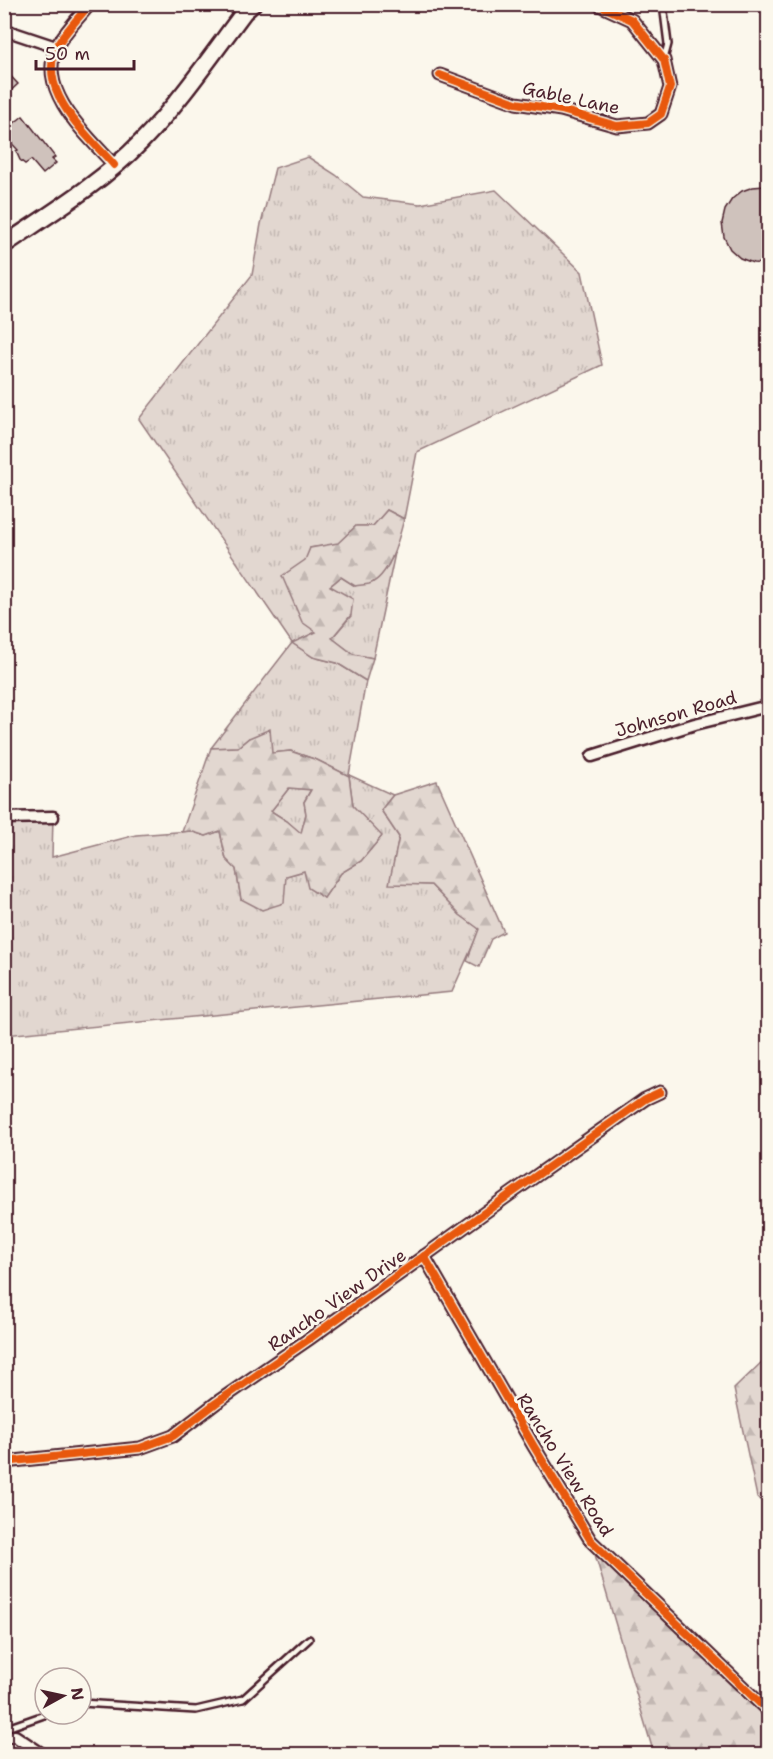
<svg xmlns="http://www.w3.org/2000/svg" width="773" height="1759" viewBox="0 0 773 1759" font-family="'Shantell Sans',sans-serif">
  <style>
    .grass { fill: url(#grass-tufts); stroke: #967b7e; stroke-width: 1.5 }
    .forest { fill: url(#forest-firs); stroke: #967b7e; stroke-width: 1.5; fill-rule: evenodd }
    .building { fill: #cfc2bc; stroke: #4a1f2b; stroke-width: 1.5 }
    .lines { fill: none; stroke-linecap: round; stroke-linejoin: round }
    .lane-casing { stroke: #4a1f2b; stroke-width: 10 }
    .street-casing { stroke: #4a1f2b; stroke-width: 15 }
    .secondary-casing { stroke: #4a1f2b; stroke-width: 20 }
    .lane { stroke: #fbf7ec; stroke-width: 5 }
    .street { stroke: #fbf7ec; stroke-width: 10 }
    .secondary { stroke: #fbf7ec; stroke-width: 15 }
    .cycleway-casing { stroke: #fbf7ec; stroke-width: 11 }
    .cycleway { stroke: #e8590c; stroke-width: 8 }
    .labels { text-anchor: middle; dominant-baseline: central; stroke-width: 6; stroke-linejoin: round; paint-order: stroke }
    .street-label { font-size: 18px; fill: #4a1f2b; stroke: #fbf7ec }
  </style>
  <defs>
    <pattern id="grass-tufts" width="24" height="20" patternUnits="userSpaceOnUse" patternTransform="scale(1.5)"><rect width="24" height="20" fill="#e2d7d0"/><path d="M3 7l-1-3M5 7V3M7 7l1-3M15 17l-1-3M17 17v-4M19 17l1-3" fill="none" stroke="#c3b8b3"/></pattern>
    <pattern id="forest-firs" width="22" height="20" patternUnits="userSpaceOnUse" patternTransform="scale(1.5)"><rect width="22" height="20" fill="#e2d7d0"/><path d="M5 1l3.5 6h-7zM16 11l3.5 6h-7z" fill="#c3b8b3"/></pattern>
  </defs>
  <rect width="100%" height="100%" fill="#fbf7ec"/>
  <filter id="ink" filterUnits="userSpaceOnUse"><feTurbulence type="fractalNoise" baseFrequency=".0167" numOctaves="2"/><feDisplacementMap in="SourceGraphic" scale="12" xChannelSelector="R" yChannelSelector="G"/><feConvolveMatrix kernelMatrix="1 2 1 2 8 2 1 2 1" color-interpolation-filters="sRGB"/></filter>
  <g filter="url(#ink)">
    <g class="grass">
      <polygon points="308,157 336,175 363,197 420,204 496,190 582,272 602,365 417,452 404,519 387,510 373,526 356,526 338,544 310,548 316,632 293,643 313,657 337,663 366,681 349,775 393,795 381,810 399,837 390,883 431,885 460,915 480,929 452,992 5,1035 4,818 53,817 52,857 136,835 190,831 206,836 220,831 226,859 236,869 241,899 286,876 304,871 324,898 341,873 361,861 381,837 353,806 349,776 317,760 291,751 272,753 249,738 238,747 211,748 292,643 139,419 252,275 261,224 275,168"/>
      <polygon points="395,553 373,658 353,654 332,638 351,616 330,586 341,577 355,586 383,572"/>
      <polygon points="289,788 311,789 304,802 306,814 301,834 287,821 271,811"/>
    </g>
    <g class="forest">
      <path d="M387,510L404,519C399,538 390,577 369,584C365,585 359,585 355,586L341,577L330,586L353,599L351,615L332,638L353,654L373,658L366,681L337,663L313,657L292,643L316,632L302,622L282,576L305,560L310,548L338,543L356,526H373Z"/>
      <path d="M270,729L272,753L290,751L317,760L349,776L353,806L382,836L361,861L341,873L324,898L308,888L304,871L286,876L284,903L262,910L241,899L236,869L226,859L220,831L206,836L190,831L182,832L211,748L238,747L249,738ZM289,788L311,790L304,802L306,814L301,833L287,821L271,811Z"/>
      <polygon points="437,781 504,932 491,939 479,967 467,961 479,929 460,915 431,885 389,884 399,837 381,810 393,795"/>
      <polygon points="768,1356 768,1508 757,1497 734,1389"/>
      <polygon points="591,1541 768,1711 768,1754 654,1754"/>
    </g>
    <g class="building">
      <polygon points="4,69 18,84 4,97"/>
      <polygon points="23,116 55,157 52,159 56,163 43,174 31,160 25,164 20,160 16,151 18,150 4,135 4,131"/>
      <polygon points="765,186 768,187 768,264 753,263 740,258 730,249 724,237 722,223 725,210 732,199 742,191 753,187"/>
    </g>
    <g class="lines">
      <g class="lane-casing">
        <g id="lane">
          <polyline points="663,4 668,44 664,59"/>
          <polyline points="81,1703 196,1710 243,1699 309,1639"/>
          <polyline points="4,1729 47,1714"/>
        </g>
      </g>
      <g class="street-casing">
        <g id="street">
          <path d="M90,4C81,15 61,36 56,48C37,92 88,136 114,165"/>
          <polyline points="4,27 8,31 56,47"/>
          <polyline points="440,75 516,103 561,110 617,126 648,123 661,114 670,87 664,60 632,20 597,4"/>
          <polyline points="592,756 695,724 768,706"/>
          <polyline points="4,818 53,817"/>
          <polyline points="424,1256 533,1445 591,1541 768,1711"/>
          <polyline points="4,1462 140,1448 173,1436 216,1403 309,1339 509,1195 645,1099 660,1092"/>
          <polyline points="4,1737 15,1736 42,1754"/>
        </g>
      </g>
      <g class="secondary-casing">
        <path id="secondary" d="M4,245C51,213 101,183 141,142C179,103 211,56 244,12L253,4"/>
      </g>
      <use href="#lane" class="lane"/>
      <use href="#street" class="street"/>
      <use href="#secondary" class="secondary"/>
      <g class="cycleway-casing">
        <g id="cycleway">
          <path d="M90,4C81,15 61,36 56,48C37,92 88,136 114,165"/>
          <polyline points="440,75 516,103 561,110 617,126 648,123 661,114 670,87 664,60 632,20 597,4"/>
          <polyline points="424,1256 533,1445 591,1541 768,1711"/>
          <polyline points="4,1462 140,1448 173,1436 216,1403 309,1339 509,1195 645,1099 660,1092"/>
        </g>
      </g>
      <use href="#cycleway" class="cycleway"/>
    </g>
  </g>
  <g class="labels">
    <g class="street-label">
      <text transform="translate(571 98) rotate(12)">Gable Lane</text>
      <text transform="translate(676 714) rotate(-16)">Johnson Road</text>
      <text transform="translate(337 1300) rotate(-35)">Rancho View Drive</text>
      <text transform="translate(565 1465) rotate(58)">Rancho View Road</text>
    </g>
  </g>
  <rect width="773" height="1759" fill="none" stroke="#fbf7ec" stroke-width="24"/>
  <rect x="12" y="12" width="749" height="1735" fill="none" stroke="#4a1f2b" stroke-width="2" filter="url(#ink)"/>
  <g transform="translate(63 1696) rotate(82)"><circle r="28" fill="#fbf7ec" stroke="#b4a19f" stroke-width="1.5"/>
  <path d="M0-4.5L10 22L0 15L-10 22Z" fill="#4a1f2b"/>
  <text y="-9" font-size="16" font-weight="bold" text-anchor="middle" fill="#4a1f2b">N</text>
  </g>
  <path d="M36 60v9h98v-9" fill="none" stroke="#4a1f2b" stroke-width="3"/>
  <text x="45" y="60" font-size="18" fill="#4a1f2b" stroke="#fbf7ec" stroke-width="4.5" paint-order="stroke">50 m</text>
</svg>
